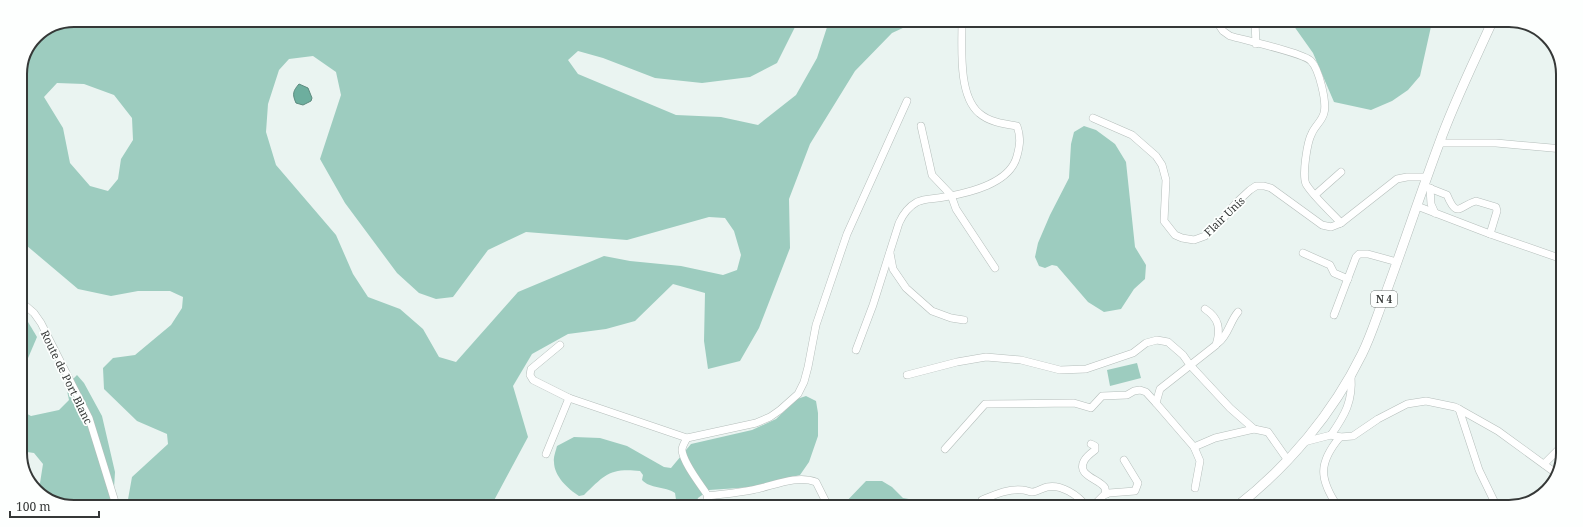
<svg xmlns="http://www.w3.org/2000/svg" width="1583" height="527" viewBox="0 0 1583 527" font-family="'Noto Serif',serif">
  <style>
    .green { fill: #9dccbf; fill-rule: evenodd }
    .water { fill: #6dae9e; stroke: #5c8b7f }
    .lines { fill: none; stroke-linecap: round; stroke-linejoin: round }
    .minor-casing { stroke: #b5bebb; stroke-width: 8 }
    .major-casing { stroke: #b5bebb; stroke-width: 10 }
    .minor { stroke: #fff; stroke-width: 7 }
    .major { stroke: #fff; stroke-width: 9 }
    .labels { text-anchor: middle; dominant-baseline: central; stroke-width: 3.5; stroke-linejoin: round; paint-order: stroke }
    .shield { fill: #fdfffe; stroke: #717473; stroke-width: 1 }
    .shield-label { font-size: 10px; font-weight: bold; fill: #353837 }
    .street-label { font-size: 11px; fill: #353837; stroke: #fdfffe }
    .rim { fill: none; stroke: #353837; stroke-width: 2 }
  </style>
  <rect width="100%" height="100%" fill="#eaf4f1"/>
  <g class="green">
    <path d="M74,20L798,21L777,63L750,77L702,83L655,78L603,58L578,51L568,60L578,74L676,115L721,117L758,125L796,95L817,58L829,21H918L892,33L855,71L810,144L789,199L790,248L759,328L740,361L708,369L704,341L705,293L673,284L635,321L606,329L568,334L532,354L513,386L528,437L491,506H399L388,501L370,505H127L132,477L168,444L167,434L137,421L104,389L103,368L113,358L135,355L171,325L182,308L183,297L170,291H138L111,296L78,289L20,240V74L36,36ZM313,56L336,72L341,95L320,159L345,203L397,273L419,293L436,299L453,297L488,250L526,232L627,240L709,217L725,218L734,231L741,255L737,270L723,275L681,266L630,261L604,256L518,292L456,362L439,357L423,329L400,309L368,297L353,274L336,235L276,165L266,132L268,104L279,70L289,59ZM57,83L84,84L114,95L132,118L133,140L121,159L118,179L108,191L90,186L70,163L63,128L44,97Z"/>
    <polygon points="1291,22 1432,22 1420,76 1408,90 1392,101 1371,110 1334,102 1313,53"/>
    <polygon points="1084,126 1096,130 1115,144 1126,162 1135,247 1146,265 1145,279 1134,289 1121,309 1104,312 1088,302 1057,266 1052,265 1045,268 1039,266 1035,257 1038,243 1050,215 1069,178 1071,144 1074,132"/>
    <polygon points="20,317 28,322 37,337 20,377"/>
    <polygon points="1137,363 1141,378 1110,386 1107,370"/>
    <polygon points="77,375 84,383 102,416 115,472 113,505 60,505 35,488 40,483 43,464 34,453 20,451 20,410 31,416 59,410 69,400 66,386"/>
    <path d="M806,396L816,401L818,413V436L809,462L800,475L753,487L709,490L698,498L695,506H677L675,493C665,486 650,489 642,480L643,475L640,471C609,468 605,475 584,495L579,496C568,489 554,476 554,462C553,457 556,451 557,446L574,437L600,438L627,446L664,467L671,468L691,444L752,430L776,419L797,399Z"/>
    <polygon points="866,481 882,481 892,487 903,498 926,502 934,506 842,506"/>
  </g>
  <path class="water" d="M299,84L308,88L312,98L311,101L303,105L296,103C292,94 293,91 299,84Z"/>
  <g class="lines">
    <g class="minor-casing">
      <g id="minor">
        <path d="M1217,22L1223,31L1230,36C1244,40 1304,53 1311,61C1319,69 1327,102 1324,113C1322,121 1315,126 1312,133C1307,142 1302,175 1306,184C1313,196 1331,212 1341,223"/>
        <polyline points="1255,22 1256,44"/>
        <polyline points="1093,118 1132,135 1156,156 1162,165 1166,180 1164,221 1175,235 1182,238 1194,240 1205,236 1221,221 1236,203 1250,190 1256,186 1264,186 1271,188 1322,225 1331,227 1341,223 1397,179 1407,177 1427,177"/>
        <polyline points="921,126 932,175 951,195 956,209 995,268"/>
        <polyline points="1439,143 1496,143 1563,149"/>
        <path d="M1424,186L1447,195C1457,219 1459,206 1476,201L1496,207L1497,211L1490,234"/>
        <polyline points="1430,188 1431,204 1435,213"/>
        <polyline points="1315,195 1341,172"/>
        <polyline points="1417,206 1490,234 1562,259"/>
        <polyline points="890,253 893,269 906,288 932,311 951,318 964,320"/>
        <polyline points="1303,253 1330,265 1334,273 1348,279"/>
        <polyline points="20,301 34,313 41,323 89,418 116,505"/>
        <polyline points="1334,315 1356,257 1359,254 1368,254 1397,262"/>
        <path d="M1218,343C1228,336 1230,321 1238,312"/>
        <polyline points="560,345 531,369 530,375 533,380 569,398 687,438"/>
        <path d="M856,350L873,305L899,223C903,214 908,207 917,202C925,198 935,199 944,197C968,193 1010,184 1017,156C1020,145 1021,137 1017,126C1004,124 989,122 979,113C958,95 962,47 962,21"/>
        <polyline points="907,375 957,362 986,357 1021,360 1060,370 1086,369 1133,353 1146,343 1157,340 1168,342 1183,355 1190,365 1230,408 1254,429 1268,432 1287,459"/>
        <polyline points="1459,409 1479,470 1497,507"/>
        <path d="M1331,435C1345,415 1353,401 1351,376"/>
        <polyline points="1304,442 1331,435 1340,437 1353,436 1378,419 1407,404 1426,401 1455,407 1459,409 1498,431 1557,474"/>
        <path d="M1091,444L1095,446V450C1091,453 1086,457 1084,461C1076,476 1100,479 1105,488C1105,489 1106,493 1106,494"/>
        <polyline points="1194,447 1215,438 1254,429"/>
        <polyline points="945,449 985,404 1074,403 1091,408 1102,396 1127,395 1134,391 1140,390 1146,392 1156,403"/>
        <polyline points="546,454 569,398"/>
        <polyline points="1544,464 1561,447"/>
        <path d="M1195,488L1200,461L1194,447L1156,403L1160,389L1216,345C1221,329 1219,318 1205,309"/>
        <path d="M708,496C723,494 737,493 752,490C771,487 796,474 816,482L828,506"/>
        <path d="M982,500C994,495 1009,488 1023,490C1026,490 1029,492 1032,492C1037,492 1042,488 1047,487C1061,484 1078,495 1086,506"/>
        <path d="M705,506L708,496C701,485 683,463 682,450C682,446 685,442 687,438L756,423L770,417L780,410L798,394L804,382L808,367L816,325L847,234L907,101"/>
        <polyline points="935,506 941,503 949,504 950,506"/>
        <polyline points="1093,506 1104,495 1109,493 1135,491 1138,483 1124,460"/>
        <path d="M1338,507C1319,479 1318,463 1340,437"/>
      </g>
    </g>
    <g class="major-casing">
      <path id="major" d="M1236,507C1288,467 1333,413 1362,354C1371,336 1377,316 1384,298C1403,247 1420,195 1439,144C1454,102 1474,62 1492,22"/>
    </g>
    <use href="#minor" class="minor"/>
    <use href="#major" class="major"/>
  </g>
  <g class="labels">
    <rect class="shield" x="1371" y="291" width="26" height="16" rx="3"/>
    <g class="shield-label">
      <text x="1384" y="299">N 4</text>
    </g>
    <g class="street-label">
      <text transform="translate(1224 216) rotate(-44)">Flair Unis</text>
      <text transform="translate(67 377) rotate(64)">Route de Port Blanc</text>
    </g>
  </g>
  <path d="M0 0H1583V527H0ZM74 27H1509A47 47 0 0 1 1556 74V453A47 47 0 0 1 1509 500H74A47 47 0 0 1 27 453V74A47 47 0 0 1 74 27Z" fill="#fdfffe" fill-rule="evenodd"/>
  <path class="rim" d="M74 27H1509A47 47 0 0 1 1556 74V453A47 47 0 0 1 1509 500H74A47 47 0 0 1 27 453V74A47 47 0 0 1 74 27Z"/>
  <path d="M10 511v6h89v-6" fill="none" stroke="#353837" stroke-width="2"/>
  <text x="16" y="511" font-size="12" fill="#353837" stroke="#fdfffe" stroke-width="3" paint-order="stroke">100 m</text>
</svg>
